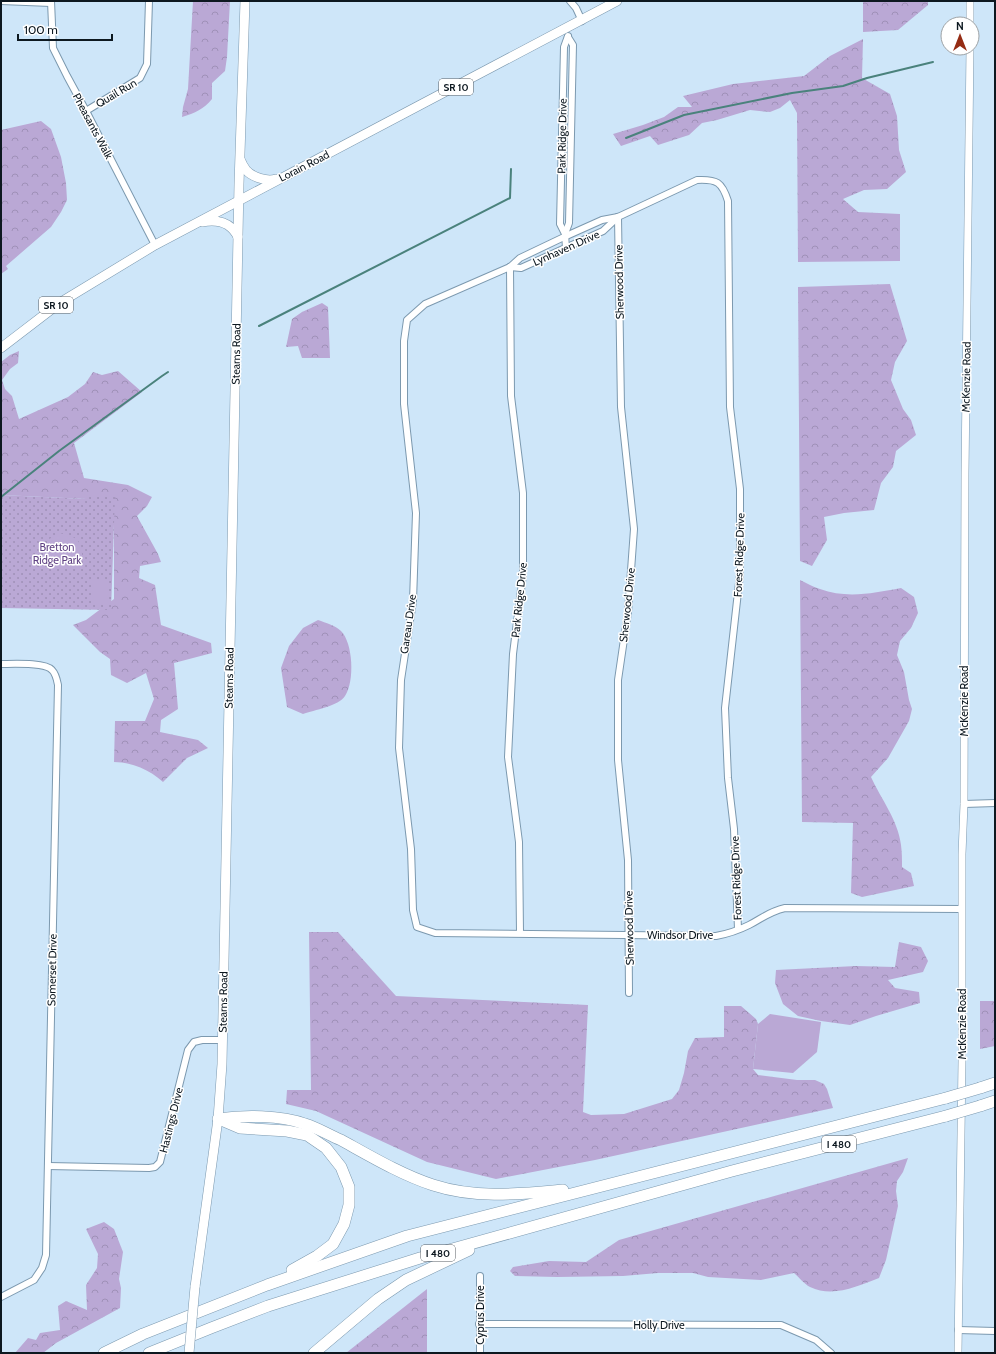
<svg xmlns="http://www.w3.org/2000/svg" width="996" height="1354" viewBox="0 0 996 1354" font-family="Cabin,sans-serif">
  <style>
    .forest { fill: url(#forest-crowns) }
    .park { fill: url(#park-dots) }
    .pitch { fill: #baa8d5 }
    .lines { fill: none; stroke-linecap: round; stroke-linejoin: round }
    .stream { stroke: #4a827c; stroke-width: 2 }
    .minor-casing { stroke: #7c99af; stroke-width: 8 }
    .tertiary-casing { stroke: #7c99af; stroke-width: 8 }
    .primary-casing { stroke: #7c99af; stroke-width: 10 }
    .motorway-casing { stroke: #7c99af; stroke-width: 12 }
    .minor { stroke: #fff; stroke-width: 6 }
    .tertiary { stroke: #fff; stroke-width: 7 }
    .primary { stroke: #fff; stroke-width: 9 }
    .motorway { stroke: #fff; stroke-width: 11 }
    .primary-bridge-casing { stroke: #7c99af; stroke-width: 10; stroke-linecap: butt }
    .motorway-bridge-casing { stroke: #7c99af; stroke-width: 12; stroke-linecap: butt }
    .primary-bridge { stroke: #fff; stroke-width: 9 }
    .motorway-bridge { stroke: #fff; stroke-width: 11 }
    .labels { text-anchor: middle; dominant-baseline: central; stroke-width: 3; stroke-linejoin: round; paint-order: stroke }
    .shield { fill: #fff; stroke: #565d63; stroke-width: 1 }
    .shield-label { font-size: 10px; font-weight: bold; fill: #0d1820 }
    .street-label { font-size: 11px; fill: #0d1820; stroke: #fff }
    .park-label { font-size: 11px; fill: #604284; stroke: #fff }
  </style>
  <defs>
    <pattern id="forest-crowns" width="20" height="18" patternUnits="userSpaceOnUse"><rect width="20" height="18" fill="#baa8d5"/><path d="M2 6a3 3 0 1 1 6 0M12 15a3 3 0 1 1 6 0" fill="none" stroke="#9f90b7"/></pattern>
    <pattern id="park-dots" width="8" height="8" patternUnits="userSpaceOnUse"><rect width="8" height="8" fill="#baa8d5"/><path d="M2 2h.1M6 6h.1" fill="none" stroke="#9f90b7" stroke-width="1.8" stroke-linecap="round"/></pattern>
  </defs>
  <rect width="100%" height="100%" fill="#cee6f9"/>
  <g class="forest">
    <path d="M193,1H230L227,57L225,71L212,83V99C204,109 195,113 182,117L183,107L188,89Z"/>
    <polygon points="863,1 928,1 928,5 898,30 863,32"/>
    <polygon points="863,39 862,78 890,94 897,116 899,150 906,172 887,189 864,190 843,199 858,212 900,214 900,261 798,262 797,113 790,100 780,108 770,112 750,110 717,120 702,123 689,135 658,145 650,136 621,146 613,134 643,125 664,117 678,107 692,107 683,96 733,84 804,76 830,56"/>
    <polygon points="41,121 51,129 61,157 66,183 67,200 61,212 51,227 6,266 8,269 1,274 1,130"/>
    <polygon points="890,284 907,341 895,362 891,380 903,409 911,420 916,435 896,451 893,467 881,483 874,510 844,513 824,517 827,540 812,566 800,561 798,287"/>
    <polygon points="322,303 328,307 330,358 302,358 298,346 286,347 292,319 302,312"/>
    <path d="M19,351L18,363L10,369L2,380L5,389L12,396L19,419L68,397L85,384L93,372L102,375L118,371L142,392L74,443L84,478L128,485L152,497L147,506L137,516L158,554L161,562L140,566L139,578L155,585L161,625L211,643L212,653L174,663L178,709L161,720L160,732L198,740L208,748L187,758L163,782C150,770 132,762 114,762L115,721H145L154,699L146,673L127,683L111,675L110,659L100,652L73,625L86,620L114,599V497L86,499L1,495V362L10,355Z"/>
    <path d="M800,580C807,583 813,587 820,589C847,599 874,593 901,588L914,597L918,613L911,628L900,641L897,655L904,672L909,700L912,709L909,721L888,758L871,777C881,799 898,820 901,845C902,852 902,860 902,867L911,873L914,886L862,897L851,893L853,823L802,822Z"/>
    <path d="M318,620C326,623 335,625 341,631C353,643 355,681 345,696C339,706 314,710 303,714L287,707L281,668L289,646L303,628Z"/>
    <polygon points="309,932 338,932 396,996 588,1005 583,1112 591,1115 624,1114 672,1099 679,1090 684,1073 688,1051 695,1038 724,1037 724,1006 741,1006 756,1019 758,1024 753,1069 758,1075 797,1080 815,1080 824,1084 827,1089 833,1108 595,1160 496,1179 427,1162 316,1111 286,1104 287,1090 311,1090"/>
    <polygon points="899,942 921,947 928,961 923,972 888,980 895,988 919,992 920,1003 876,1016 850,1025 821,1021 798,1016 783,1004 775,983 776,970 856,966 895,967"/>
    <polygon points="980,1001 995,1001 995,1046 980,1049"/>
    <path d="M908,1158L903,1172L897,1181L896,1191L898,1206L886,1260L879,1278C858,1286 833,1298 810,1287C804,1284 799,1277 794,1273L761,1280L708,1277L693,1273H658L623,1276L557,1277L515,1276L510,1271L513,1267L549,1261L586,1262L619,1240Z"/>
    <polygon points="104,1222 114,1229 123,1252 119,1279 121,1288 120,1308 56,1343 43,1353 15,1353 28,1338 36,1340 40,1333 60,1330 58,1306 66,1301 87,1310 86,1285 97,1268 98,1254 86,1229"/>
    <polygon points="427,1289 427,1353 346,1353"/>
  </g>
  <polygon class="park" points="1,495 86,499 87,495 115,496 111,610 1,608"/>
  <g class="pitch">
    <path d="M58,533C82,536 84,546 81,569L53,568L49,565L48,540Z"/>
    <rect x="91" y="580" width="16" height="25"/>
    <polygon points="770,1014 821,1022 817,1052 793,1073 753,1069 758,1024"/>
  </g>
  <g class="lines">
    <g class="stream">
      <polyline points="626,138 684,115 792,93 843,86 867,78 933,62"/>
      <polyline points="259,326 510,198 511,169"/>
      <polyline points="1,497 59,451 162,376 168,372"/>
    </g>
    <g class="minor-casing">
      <g id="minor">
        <polyline points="1,1 51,3"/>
        <polyline points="51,1 53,48 67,76 86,111 155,245"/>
        <polyline points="570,1 576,8 582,21"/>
        <polyline points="86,111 140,78 147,64 149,1"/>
        <polyline points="618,217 621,407 634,529 628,612 618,680 618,760 628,860 629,993"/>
        <polyline points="565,234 560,224 564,47 568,36"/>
        <polyline points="566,248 565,234 569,223 573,45 568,37"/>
        <polyline points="510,267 511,396 523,493 523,574 513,654 508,757 519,842 520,933"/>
        <polyline points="510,267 521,268 603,231 618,217"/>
        <path d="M1,664C12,664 45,662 52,670C56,674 57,680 58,685L46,1255L42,1268L34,1280L1,1297"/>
        <polyline points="964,804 995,803"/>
        <path d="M738,929L734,829L728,778L725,708L740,574V489L730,407L728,201C722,182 717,179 697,180L618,217L602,220L564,237L520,258L510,267L425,304L407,320L404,341V404L416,513L413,601L401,680L399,748L411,849L413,910L417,927L435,933L716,936C727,934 739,930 749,925C763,918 768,912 785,908L962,909"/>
        <polyline points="48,1166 149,1168 155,1167 160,1162 188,1050 194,1042 202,1040 222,1040"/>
        <polyline points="479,1324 781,1325 816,1340 831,1353"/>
        <polyline points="958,1330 995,1331"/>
        <polyline points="480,1353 480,1276"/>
      </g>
    </g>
    <g class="tertiary-casing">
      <g id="tertiary">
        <polyline points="970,24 970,1"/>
        <polyline points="958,1353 962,1061 962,854 964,804 965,474 970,48"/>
      </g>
    </g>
    <g class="primary-casing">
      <g id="primary">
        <path d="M241,161C242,164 244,167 246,170C252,177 267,182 276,179"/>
        <path d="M202,222C217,219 231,222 238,237"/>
        <polyline points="1,348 61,302 155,245 617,1"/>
        <polyline points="195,1287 218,1119 222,1064 239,184 245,1"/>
      </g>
    </g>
    <g class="motorway-casing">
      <g id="motorway">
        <polyline points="980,1088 995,1083"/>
        <polyline points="980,1106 995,1101"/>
        <path d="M218,1119C243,1115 281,1115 305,1124C318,1128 329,1135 341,1140C370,1156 402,1175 433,1185C476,1199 519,1194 563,1190"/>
        <polyline points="219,1119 240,1128 287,1131 307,1135 326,1148 341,1167 349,1187 349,1205 344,1224 333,1244 317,1256 292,1270"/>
        <polyline points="104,1353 143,1334 267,1285 407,1236 946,1098"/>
        <polyline points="149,1353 211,1328 268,1306 420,1258 732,1171 946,1116"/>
        <polyline points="314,1353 378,1299 406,1280 469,1250"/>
      </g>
    </g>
    <use href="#minor" class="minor"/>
    <use href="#tertiary" class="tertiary"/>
    <use href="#primary" class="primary"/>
    <use href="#motorway" class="motorway"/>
    <g class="primary-bridge-casing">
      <polyline id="primary-bridge" points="189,1353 195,1287"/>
    </g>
    <g class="motorway-bridge-casing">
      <g id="motorway-bridge">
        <polyline points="946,1098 980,1088"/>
        <polyline points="946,1116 980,1106"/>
      </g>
    </g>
    <use href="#primary-bridge" class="primary-bridge"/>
    <use href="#motorway-bridge" class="motorway-bridge"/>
  </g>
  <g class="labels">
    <g class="shield">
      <rect x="439" y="79" width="34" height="16" rx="3"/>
      <rect x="39" y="297" width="34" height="16" rx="3"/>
      <rect x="822" y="1136" width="34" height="16" rx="3"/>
      <rect x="421" y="1245" width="34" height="16" rx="3"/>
    </g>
    <g class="shield-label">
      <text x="456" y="87">SR 10</text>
      <text x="56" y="305">SR 10</text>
      <text x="839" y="1144">I 480</text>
      <text x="438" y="1253">I 480</text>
    </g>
    <g class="street-label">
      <text transform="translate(116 93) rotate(-31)">Quail Run</text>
      <text transform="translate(93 126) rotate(62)">Pheasants Walk</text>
      <text transform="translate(562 136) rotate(-89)">Park Ridge Drive</text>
      <text transform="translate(304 166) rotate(-27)">Lorain Road</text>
      <text transform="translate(566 248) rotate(-24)">Lynhaven Drive</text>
      <text transform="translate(619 282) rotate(-91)">Sherwood Drive</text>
      <text transform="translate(236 354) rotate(-89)">Stearns Road</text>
      <text transform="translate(966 377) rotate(-89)">McKenzie Road</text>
      <text transform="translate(739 555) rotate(-88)">Forest Ridge Drive</text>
      <text transform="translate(519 600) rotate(-84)">Park Ridge Drive</text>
      <text transform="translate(627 605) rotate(-84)">Sherwood Drive</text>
      <text transform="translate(408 624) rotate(-82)">Gareau Drive</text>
      <text transform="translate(229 678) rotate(-89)">Stearns Road</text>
      <text transform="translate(964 701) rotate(-90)">McKenzie Road</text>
      <text transform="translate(736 878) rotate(-92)">Forest Ridge Drive</text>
      <text transform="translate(629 928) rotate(-91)">Sherwood Drive</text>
      <text x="680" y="935">Windsor Drive</text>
      <text transform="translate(52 970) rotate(-89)">Somerset Drive</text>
      <text transform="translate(223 1002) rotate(-89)">Stearns Road</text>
      <text transform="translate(962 1024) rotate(-90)">McKenzie Road</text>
      <text transform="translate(171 1120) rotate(-76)">Hastings Drive</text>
      <text transform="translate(480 1315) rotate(-90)">Cyprus Drive</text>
      <text x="659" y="1325">Holly Drive</text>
    </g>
    <g class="park-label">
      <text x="57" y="547">Bretton<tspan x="57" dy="13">Ridge Park</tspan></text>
    </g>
  </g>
  <rect width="996" height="1354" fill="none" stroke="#0d1820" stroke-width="4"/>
  <g transform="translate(960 36)"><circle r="19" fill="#ffffff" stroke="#9ea3a6"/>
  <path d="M0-3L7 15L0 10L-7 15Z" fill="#952c14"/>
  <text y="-6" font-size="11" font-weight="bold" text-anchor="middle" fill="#0d1820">N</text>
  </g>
  <path d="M18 34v6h94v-6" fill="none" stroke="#0d1820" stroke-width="2"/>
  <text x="24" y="34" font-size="12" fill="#0d1820" stroke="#ffffff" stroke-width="3" paint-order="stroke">100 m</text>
</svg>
